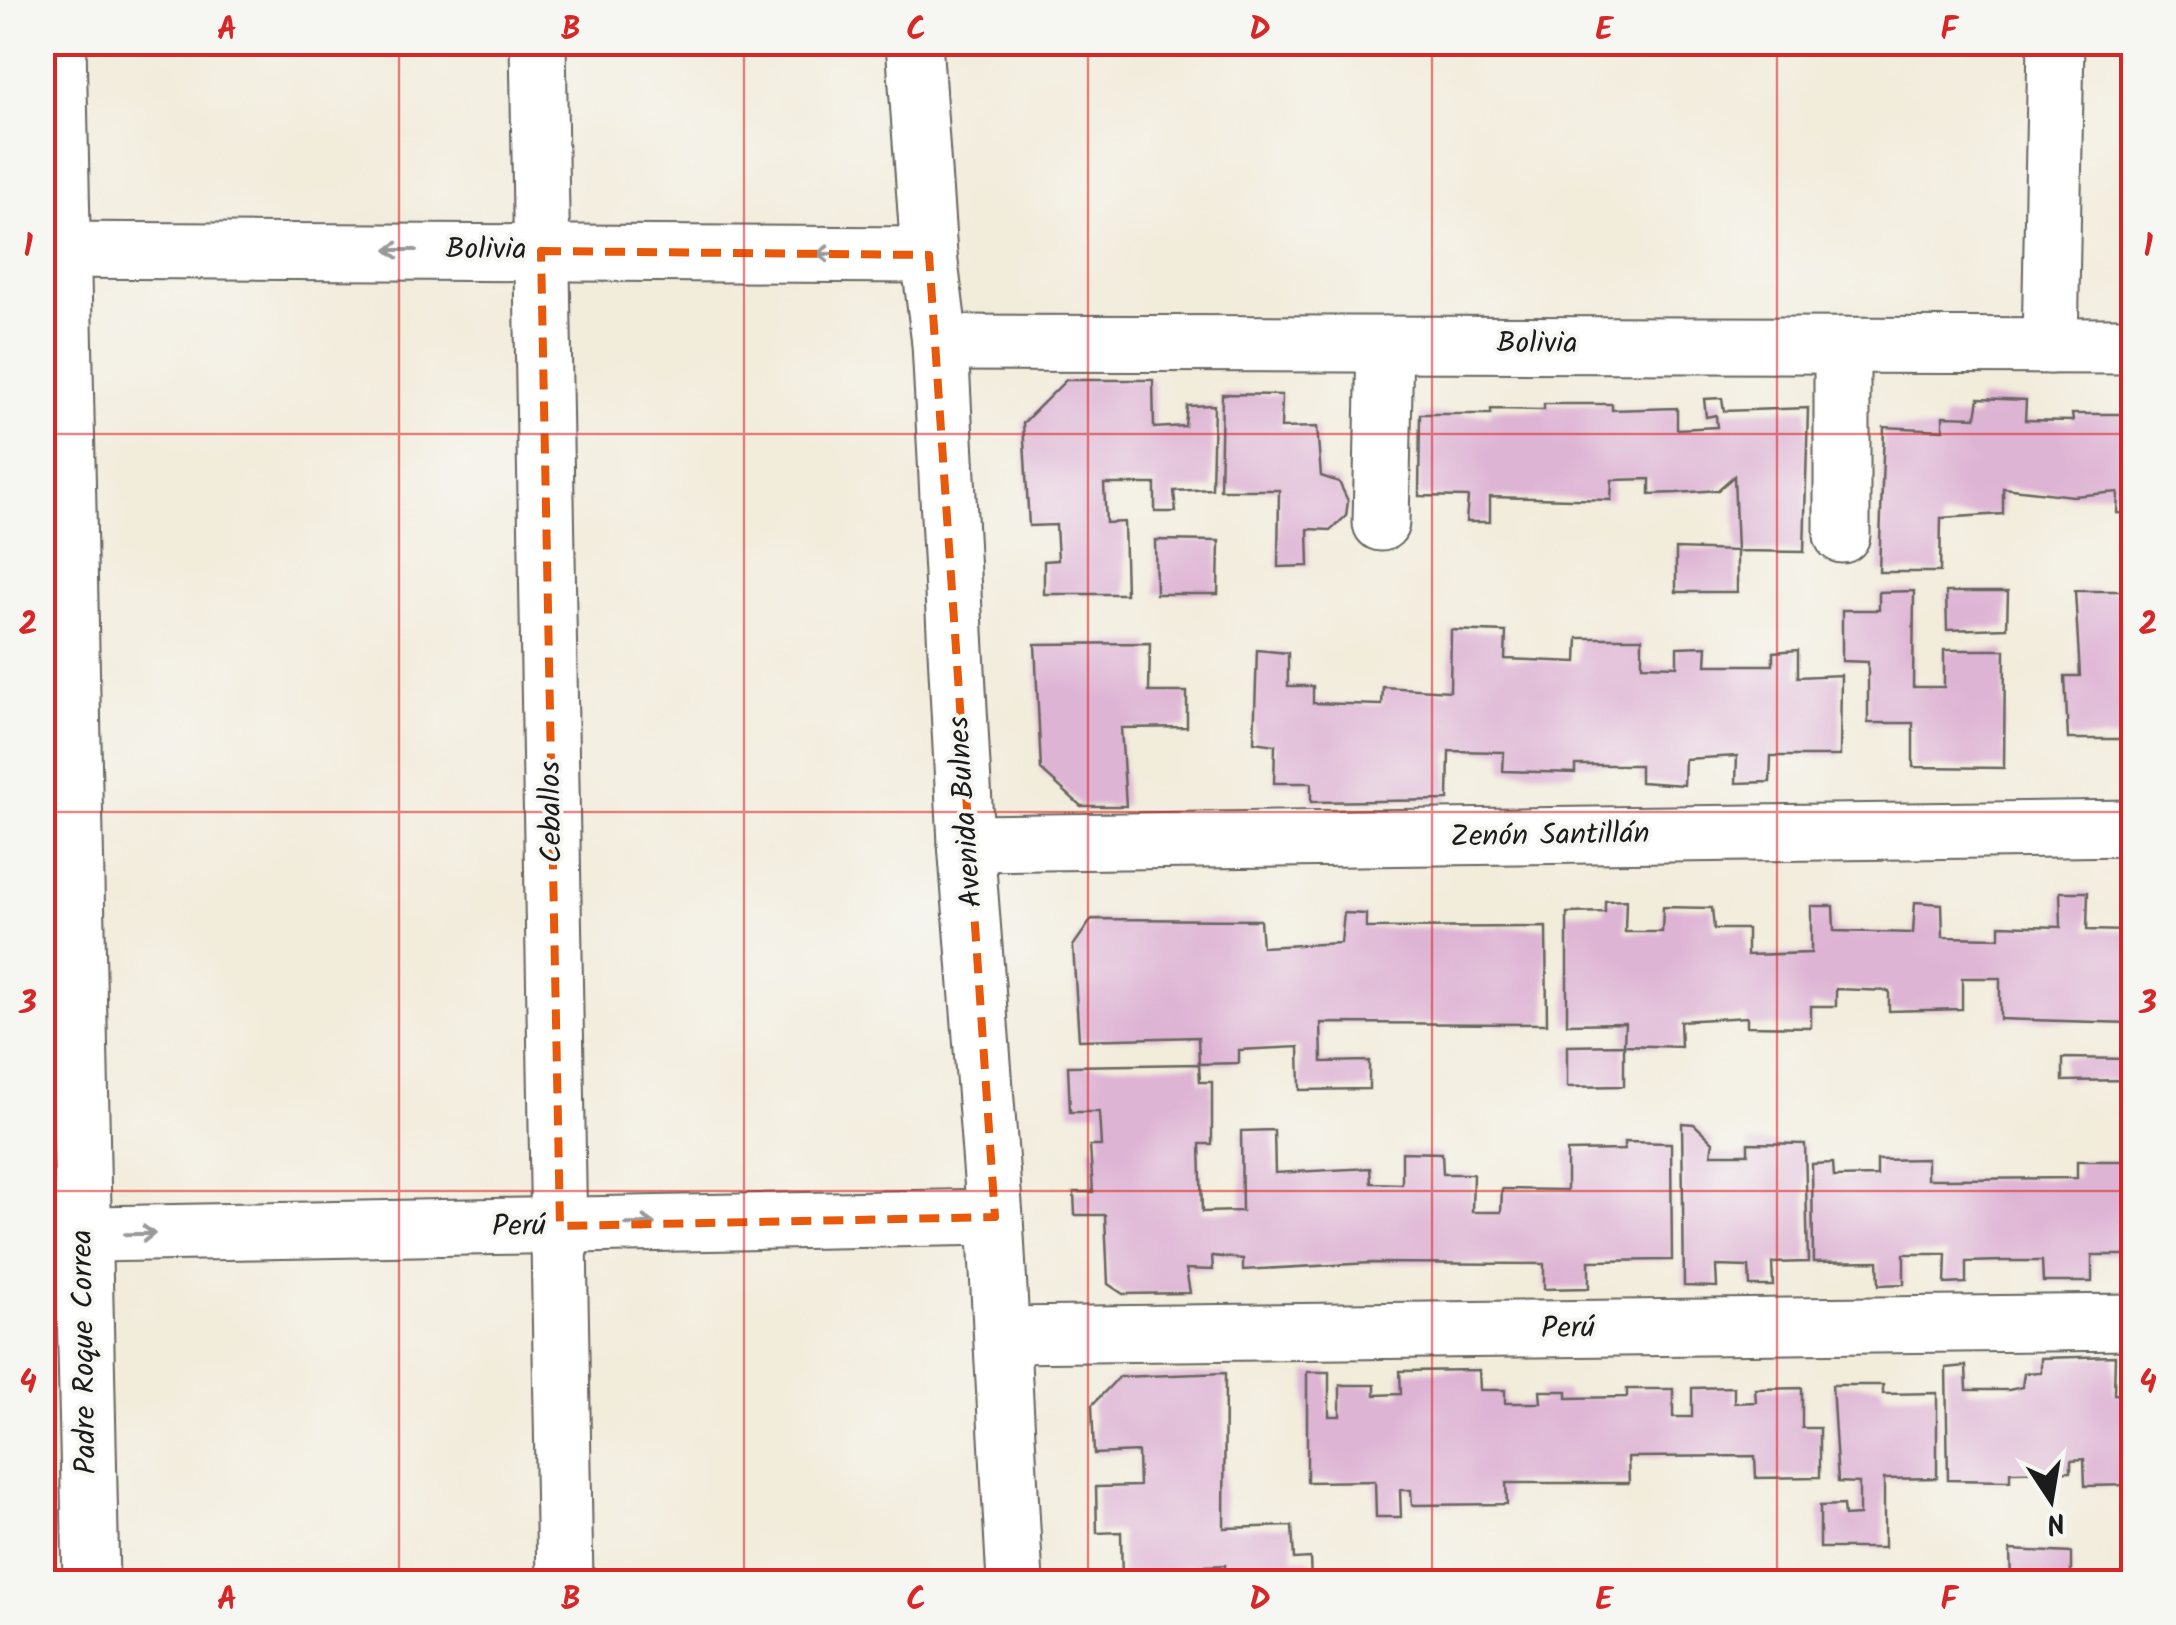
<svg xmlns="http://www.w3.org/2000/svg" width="2176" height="1625" viewBox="0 0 2176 1625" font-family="Kalam,sans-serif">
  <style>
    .building { fill: #deb4d4 }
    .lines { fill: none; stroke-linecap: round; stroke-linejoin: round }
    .minor-casing { stroke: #67655f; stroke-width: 59 }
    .minor { stroke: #fff; stroke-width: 55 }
    .oneway { stroke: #999 }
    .marked { fill: none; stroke: #e8590c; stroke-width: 8; stroke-dasharray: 20 12; stroke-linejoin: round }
    .grid { fill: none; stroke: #d62828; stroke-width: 2.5; stroke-opacity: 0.55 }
    .labels { text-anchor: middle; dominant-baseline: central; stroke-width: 8; stroke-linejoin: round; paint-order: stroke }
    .street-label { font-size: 30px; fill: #1c1c1c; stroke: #f6f6f2 }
    .neatline { fill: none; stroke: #d62828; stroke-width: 4 }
    .grid-label { font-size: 32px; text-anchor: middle; font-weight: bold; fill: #d62828 }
  </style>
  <rect width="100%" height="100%" fill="#f6f6f2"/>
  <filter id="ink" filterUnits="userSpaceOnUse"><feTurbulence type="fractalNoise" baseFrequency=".01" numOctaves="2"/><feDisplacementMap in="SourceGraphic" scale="20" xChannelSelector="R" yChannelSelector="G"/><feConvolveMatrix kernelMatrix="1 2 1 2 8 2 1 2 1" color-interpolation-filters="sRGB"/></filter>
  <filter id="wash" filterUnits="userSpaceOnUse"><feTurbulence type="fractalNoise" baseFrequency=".0048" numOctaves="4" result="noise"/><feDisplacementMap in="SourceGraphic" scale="40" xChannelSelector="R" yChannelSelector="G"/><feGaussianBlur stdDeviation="2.25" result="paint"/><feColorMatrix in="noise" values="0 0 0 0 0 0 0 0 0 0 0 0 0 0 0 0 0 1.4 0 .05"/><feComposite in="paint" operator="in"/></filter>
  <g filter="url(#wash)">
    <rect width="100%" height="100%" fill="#f2ecdb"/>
    <g id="blocks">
      <g class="building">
        <polygon points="1066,380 1153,380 1154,428 1185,426 1187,406 1214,405 1212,489 1174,491 1176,512 1155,512 1155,484 1104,484 1106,523 1124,522 1126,594 1044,594 1044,561 1058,560 1056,525 1029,526 1023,423"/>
        <polygon points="1222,394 1282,395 1281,428 1317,427 1321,476 1339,482 1348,501 1346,516 1331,530 1308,529 1309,566 1278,567 1279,490 1220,490"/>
        <polygon points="1722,398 1724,411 1808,408 1804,552 1737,551 1737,592 1676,592 1676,549 1737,551 1734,476 1718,490 1677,493 1650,494 1650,479 1612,480 1611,500 1490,497 1490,522 1466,522 1468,497 1419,496 1420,414 1491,414 1491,409 1544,410 1544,404 1612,404 1612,410 1677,408 1677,429 1717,427 1716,415 1706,417 1704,399"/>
        <polygon points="1979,398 2026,400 2025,420 2073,421 2072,414 2129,414 2134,400 2134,514 2117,513 2118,492 2073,496 2003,488 2003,514 1941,518 1940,572 1879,572 1884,427 1943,430 1943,416 1976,417"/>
        <polygon points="1155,540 1219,541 1218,594 1156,594"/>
        <polygon points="1914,591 1913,687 1944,687 1944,650 2005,650 2004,768 1913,767 1913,723 1868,723 1868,662 1842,661 1842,610 1879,610 1879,592"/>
        <polygon points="2075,591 2134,591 2134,739 2068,739 2065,676 2080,676"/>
        <polygon points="1946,592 2008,592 2007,628 1947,630"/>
        <polygon points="1451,630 1506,632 1505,659 1577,662 1578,638 1642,638 1642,665 1677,666 1677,647 1707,646 1706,665 1773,665 1773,652 1798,650 1798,677 1841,675 1840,756 1771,756 1770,782 1736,783 1737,756 1685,759 1684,785 1640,782 1640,765 1575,765 1575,773 1503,771 1504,752 1449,751 1448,800 1311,802 1311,783 1274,783 1275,745 1254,742 1257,650 1288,653 1288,686 1313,686 1313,703 1382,705 1383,687 1450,691"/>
        <polygon points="1150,643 1149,692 1187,692 1187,727 1121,728 1126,806 1081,806 1041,770 1035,644"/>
        <polygon points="2060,892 2088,892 2087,930 2128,931 2128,923 2134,923 2134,1080 2063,1081 2063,1058 2130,1059 2130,1023 2000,1019 2000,978 1962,978 1962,1009 1889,1011 1889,991 1836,989 1836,1006 1811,1006 1811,1027 1747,1026 1747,1017 1680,1021 1681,1047 1624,1045 1625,1023 1567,1024 1567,913 1605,912 1605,901 1626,900 1625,932 1662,932 1663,907 1712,908 1714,929 1747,929 1747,955 1811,953 1811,906 1833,906 1834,931 1913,933 1915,902 1942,904 1943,937 2000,938 2000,925 2061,927"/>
        <polygon points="1344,913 1366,914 1366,928 1546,927 1547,1024 1321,1023 1322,1062 1369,1061 1369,1089 1300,1090 1299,1047 1239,1050 1239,1063 1199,1064 1198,1037 1079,1040 1073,946 1092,919 1260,920 1262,947 1341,943"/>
        <polygon points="1624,1045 1624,1086 1567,1087 1567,1046"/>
        <polygon points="1199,1064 1200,1082 1212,1082 1212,1144 1200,1144 1202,1212 1242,1211 1241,1131 1274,1130 1275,1173 1370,1168 1371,1183 1402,1184 1402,1152 1442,1153 1443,1174 1473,1174 1472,1212 1501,1212 1502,1189 1567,1190 1567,1151 1624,1150 1624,1142 1671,1143 1672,1260 1589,1261 1589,1288 1544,1289 1544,1264 1371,1263 1243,1270 1243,1259 1212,1256 1213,1270 1186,1269 1190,1293 1123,1294 1108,1284 1105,1215 1075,1215 1074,1192 1093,1192 1090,1146 1101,1146 1099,1112 1070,1112 1068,1066"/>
        <polygon points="1682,1123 1694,1124 1713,1142 1711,1154 1748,1154 1748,1143 1805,1144 1808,1262 1772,1263 1773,1286 1750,1286 1749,1267 1716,1266 1717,1287 1684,1286"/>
        <polygon points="1927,1159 1927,1179 1945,1179 2077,1178 2077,1161 2134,1161 2134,1255 2092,1255 2092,1282 2043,1282 2042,1261 2003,1261 1966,1262 1966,1283 1945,1284 1946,1254 1904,1254 1904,1284 1879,1285 1878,1261 1813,1262 1812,1164 1833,1163 1834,1177 1877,1176 1877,1160"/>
        <polygon points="2115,1356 2114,1394 2134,1395 2134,1485 2085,1486 2084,1459 2071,1460 2071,1471 2010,1472 2010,1481 1948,1480 1946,1368 1966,1366 1967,1390 2009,1390 2022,1387 2024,1373 2041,1372 2041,1358"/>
        <polygon points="1479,1370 1480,1390 1505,1390 1505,1403 1541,1403 1540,1391 1567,1391 1567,1398 1627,1397 1627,1389 1673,1389 1673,1417 1692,1417 1692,1388 1734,1387 1734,1403 1756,1402 1755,1389 1802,1388 1802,1428 1820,1428 1820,1477 1756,1478 1755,1456 1628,1457 1629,1483 1506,1483 1507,1504 1412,1505 1411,1490 1400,1490 1401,1517 1376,1517 1375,1481 1307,1482 1307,1372 1329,1372 1329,1416 1340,1416 1340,1385 1375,1385 1375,1395 1401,1394 1400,1371"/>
        <polygon points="1225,1373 1224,1528 1292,1526 1294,1559 1310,1558 1311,1582 1226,1582 1225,1565 1182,1567 1182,1582 1122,1582 1121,1532 1097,1533 1096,1487 1139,1486 1138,1452 1094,1454 1092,1405 1119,1377"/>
        <polygon points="1832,1385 1883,1385 1883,1394 1937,1393 1937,1478 1884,1479 1884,1548 1820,1548 1820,1506 1843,1505 1844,1516 1859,1515 1859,1483 1838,1482"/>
        <polygon points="2010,1550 2071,1553 2071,1582 2011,1582"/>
      </g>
    </g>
  </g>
  <g filter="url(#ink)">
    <use href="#blocks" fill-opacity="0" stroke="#67655f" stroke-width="2.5"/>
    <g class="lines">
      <g class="minor-casing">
        <g id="minor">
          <polyline points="58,42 91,1582"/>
          <polyline points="538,42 565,1582"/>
          <polyline points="914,42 929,255 940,343 966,843 995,1217 1015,1582"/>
          <polyline points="42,250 929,255"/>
          <polyline points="940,343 2134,346"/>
          <polyline points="1842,345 1842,535"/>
          <polyline points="2050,346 2056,42"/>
          <polyline points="1381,523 1385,344"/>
          <polyline points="966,843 2134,828"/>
          <polyline points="42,1235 995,1217"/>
          <polyline points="1003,1335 2134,1322"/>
        </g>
      </g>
      <use href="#minor" class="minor"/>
    </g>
    <defs><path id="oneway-shaft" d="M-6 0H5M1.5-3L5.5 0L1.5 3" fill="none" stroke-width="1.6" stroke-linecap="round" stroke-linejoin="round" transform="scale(2.5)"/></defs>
    <g class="oneway">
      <use href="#oneway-shaft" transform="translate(401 250) rotate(-180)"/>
      <use href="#oneway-shaft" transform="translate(831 254) rotate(-179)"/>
      <use href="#oneway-shaft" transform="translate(640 1224) rotate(-1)"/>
      <use href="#oneway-shaft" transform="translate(140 1234) rotate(-1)"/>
    </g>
  </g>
  <path class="marked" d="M541,251L929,255L995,1217L560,1226Z"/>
  <path class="grid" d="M399,42V1582M744,42V1582M1088,42V1582M1432,42V1582M1777,42V1582M42,434H2134M42,812H2134M42,1191H2134"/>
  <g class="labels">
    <g class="street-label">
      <text x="486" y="250">Bolivia</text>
      <text x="1537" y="344">Bolivia</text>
      <text transform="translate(552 812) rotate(-91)">Ceballos</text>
      <text transform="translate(966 812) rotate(-94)">Avenida Bulnes</text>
      <text transform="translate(1550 836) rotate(-1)">Zenón Santillán</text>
      <text transform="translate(519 1227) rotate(-1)">Perú</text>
      <text transform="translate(1568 1329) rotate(-1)">Perú</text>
      <text transform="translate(85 1352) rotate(-91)">Padre Roque Correa</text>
    </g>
  </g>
  <rect width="2176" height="1625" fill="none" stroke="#f6f6f2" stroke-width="110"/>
  <g transform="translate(2051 1500) rotate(168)" stroke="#f6f6f2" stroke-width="8" paint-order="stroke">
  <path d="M0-8L18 38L0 25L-18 38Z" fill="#1c1c1c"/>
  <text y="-15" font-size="28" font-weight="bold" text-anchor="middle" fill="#1c1c1c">N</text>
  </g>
  <rect x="55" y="55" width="2066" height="1515" class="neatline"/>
  <g class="grid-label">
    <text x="227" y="39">A</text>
    <text x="571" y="39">B</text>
    <text x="916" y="39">C</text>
    <text x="1260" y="39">D</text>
    <text x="1604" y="39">E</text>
    <text x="1949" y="39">F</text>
    <text x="28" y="256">1</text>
    <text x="2148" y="256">1</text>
    <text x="28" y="634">2</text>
    <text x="2148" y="634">2</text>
    <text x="28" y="1013">3</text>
    <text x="2148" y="1013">3</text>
    <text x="28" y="1392">4</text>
    <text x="2148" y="1392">4</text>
    <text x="227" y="1609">A</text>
    <text x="571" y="1609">B</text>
    <text x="916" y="1609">C</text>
    <text x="1260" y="1609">D</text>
    <text x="1604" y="1609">E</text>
    <text x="1949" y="1609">F</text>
  </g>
</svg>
